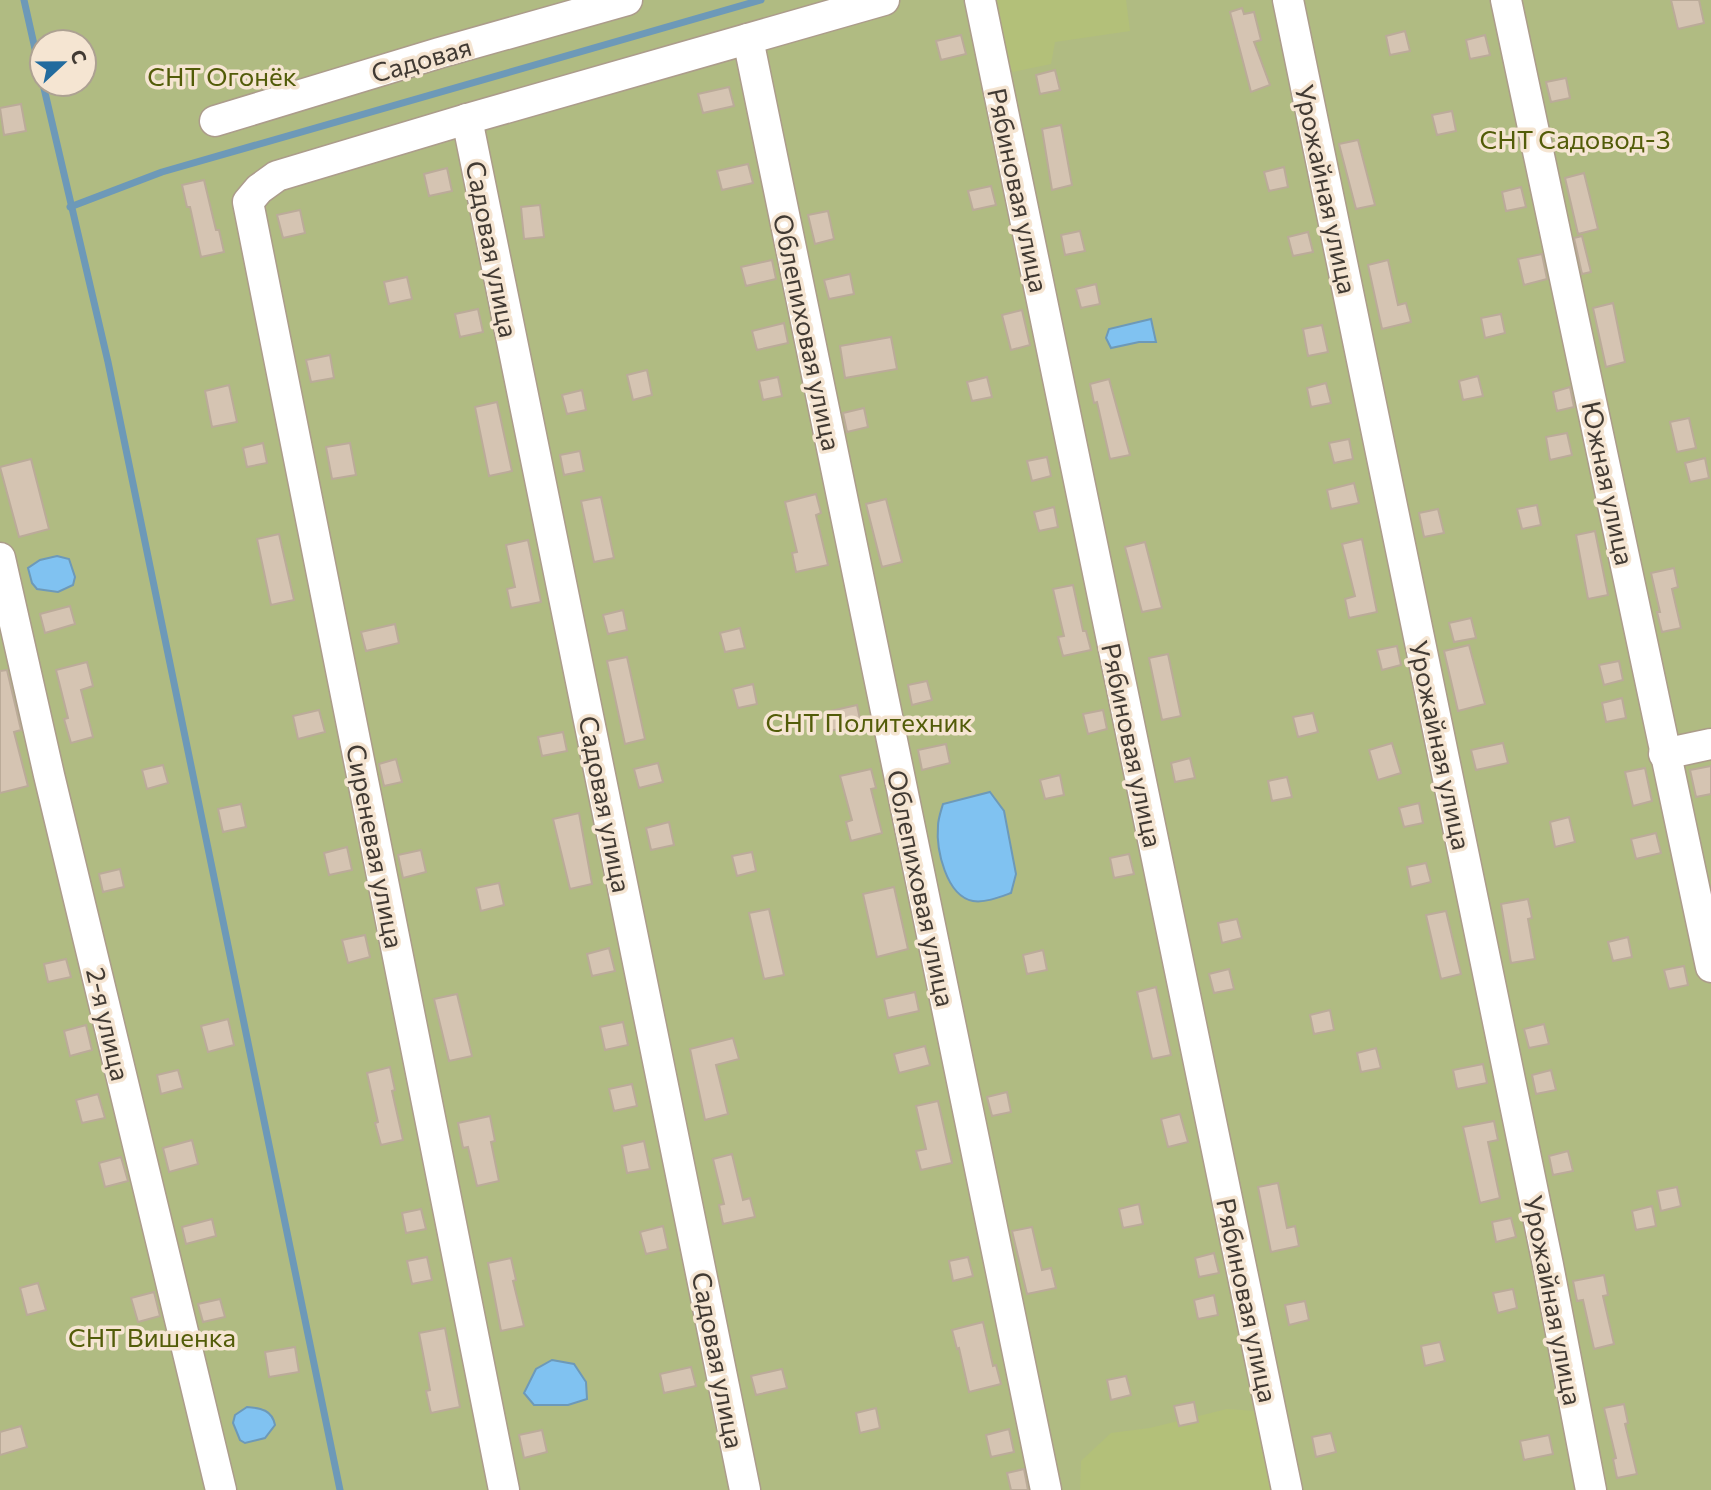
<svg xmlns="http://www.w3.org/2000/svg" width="1711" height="1490" viewBox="0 0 1711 1490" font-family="Commissioner,sans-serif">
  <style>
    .green { fill: #b0bb82; fill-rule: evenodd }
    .forest { fill: #b3c079 }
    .water { fill: #80c2f1; stroke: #6d99b8; stroke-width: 2 }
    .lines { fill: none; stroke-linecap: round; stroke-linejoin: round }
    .stream { stroke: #6d99b8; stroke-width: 7 }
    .building { fill: #d5c4b2; stroke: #bbab99; stroke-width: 2 }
    .minor-casing { stroke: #ac9c8b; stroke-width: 33 }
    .minor { stroke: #fff; stroke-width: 30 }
    .labels { text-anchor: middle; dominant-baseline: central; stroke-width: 7; stroke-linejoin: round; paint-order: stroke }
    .street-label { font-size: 26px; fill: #413a33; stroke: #f5e5d2 }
    .park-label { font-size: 26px; fill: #525c09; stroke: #f5e5d2 }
  </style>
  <rect width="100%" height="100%" fill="#f5e5d2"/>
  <path class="green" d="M0,0H1711V1490H0ZM42,42H84V84H42Z"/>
  <g class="forest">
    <polygon points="993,0 1126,0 1130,31 1055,42 1051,64 1013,72 1000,54"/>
    <polygon points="1227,1409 1257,1411 1279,1490 1080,1490 1081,1461 1111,1433 1150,1428"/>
  </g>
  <g class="water">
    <polygon points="1151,319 1156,342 1139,342 1111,348 1106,338 1109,329"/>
    <polygon points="57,556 69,559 75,577 73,585 58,592 37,589 32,583 28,568 40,560"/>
    <path d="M990,792L1004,811L1016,874L1011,893C1000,897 985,903 973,901C946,896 936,849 938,826C938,819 941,811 943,804Z"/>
    <polygon points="552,1360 574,1364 586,1382 587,1399 568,1405 534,1405 524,1393 536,1369"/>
    <path d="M247,1407C261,1408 272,1410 275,1425L265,1438L245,1443L240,1440L233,1423L235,1415Z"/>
  </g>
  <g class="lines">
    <g class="stream">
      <polyline points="24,0 42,80"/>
      <polyline points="43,84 108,362 340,1490"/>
      <polyline points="70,207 162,172 761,0"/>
    </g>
  </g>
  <g class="building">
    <polygon points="1671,0 1699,0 1704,23 1678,29"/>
    <polygon points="1242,8 1244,14 1254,12 1261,40 1254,42 1270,85 1251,92 1230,12"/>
    <polygon points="1405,31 1410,51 1390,55 1386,36"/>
    <polygon points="961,35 966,54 941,60 936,41"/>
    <polygon points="1485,35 1490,55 1470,59 1466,40"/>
    <polygon points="1055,70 1060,90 1040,94 1036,75"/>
    <polygon points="1566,78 1570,98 1551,102 1546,82"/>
    <polygon points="729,87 734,106 703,113 698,94"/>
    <polygon points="21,104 26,131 4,135 0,108"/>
    <polygon points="1452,111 1456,131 1437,135 1432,115"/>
    <polygon points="1061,125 1072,185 1052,190 1042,129"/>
    <polygon points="1358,140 1375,205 1356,209 1339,144"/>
    <polygon points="748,164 753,183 722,190 717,171"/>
    <polygon points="1284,167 1288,187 1269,191 1264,172"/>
    <polygon points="447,168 452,191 429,196 424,174"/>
    <polygon points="1584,173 1598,229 1578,234 1565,178"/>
    <polygon points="204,180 216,230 219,230 224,252 201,257 190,207 187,207 182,185"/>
    <polygon points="991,186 996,205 973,210 968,191"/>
    <polygon points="1521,187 1526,207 1506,211 1502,192"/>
    <polygon points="540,205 544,237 524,239 521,207"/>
    <polygon points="300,210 305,233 283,238 277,215"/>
    <polygon points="828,211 834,239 815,244 808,215"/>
    <polygon points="1080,231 1085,251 1065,255 1061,235"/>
    <polygon points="1308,232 1313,252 1293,256 1288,237"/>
    <polygon points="1582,236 1591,272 1582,274 1574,238"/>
    <polygon points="1542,254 1547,279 1524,285 1518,259"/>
    <polygon points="772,260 776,279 746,286 741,267"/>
    <polygon points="1388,260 1398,305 1406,303 1411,322 1382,329 1368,265"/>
    <polygon points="850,274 854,294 829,299 824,280"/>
    <polygon points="407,277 412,299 389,304 384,282"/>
    <polygon points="1096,284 1100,304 1081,308 1076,289"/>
    <polygon points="1613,303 1625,362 1606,367 1593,308"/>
    <polygon points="478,309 483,332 460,337 455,314"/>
    <polygon points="1022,310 1030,345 1011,350 1002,315"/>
    <polygon points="1501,314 1505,333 1485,338 1481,318"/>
    <polygon points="784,323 788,343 757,350 752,331"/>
    <polygon points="1322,325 1328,352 1308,356 1303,329"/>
    <polygon points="891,337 897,369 845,378 840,346"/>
    <polygon points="330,355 334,378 311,382 306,360"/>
    <polygon points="647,370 652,395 633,400 627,375"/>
    <polygon points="1478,376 1483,396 1463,400 1459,381"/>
    <polygon points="778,377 782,396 763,400 759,381"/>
    <polygon points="987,377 992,397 972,401 967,382"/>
    <polygon points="1109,379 1130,455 1110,459 1097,402 1094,403 1090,384"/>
    <polygon points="1326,383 1331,403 1311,407 1307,388"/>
    <polygon points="229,385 237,422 212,427 205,391"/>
    <polygon points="1570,387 1574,407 1557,411 1553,392"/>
    <polygon points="582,390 586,410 567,414 562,395"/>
    <polygon points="497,402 512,471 489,476 475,407"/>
    <polygon points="864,408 868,427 847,432 843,413"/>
    <polygon points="1689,418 1696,448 1677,452 1670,422"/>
    <polygon points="1567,433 1572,455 1550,460 1546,437"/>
    <polygon points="1349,439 1353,459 1334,463 1329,443"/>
    <polygon points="263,443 267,463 247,467 243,448"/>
    <polygon points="350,443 356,475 332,479 326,447"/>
    <polygon points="580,451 584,471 564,475 560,455"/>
    <polygon points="1047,457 1051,476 1032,481 1027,461"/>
    <polygon points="1705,458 1709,478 1690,482 1685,463"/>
    <polygon points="31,459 49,529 19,537 0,467"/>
    <polygon points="1354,483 1359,503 1331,509 1327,490"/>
    <polygon points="816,494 821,513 816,515 828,565 796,572 792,553 797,552 785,502"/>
    <polygon points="601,497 614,558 594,562 581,501"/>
    <polygon points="886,499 902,562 882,567 866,504"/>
    <polygon points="1537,505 1541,525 1522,529 1517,509"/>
    <polygon points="1054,507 1058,527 1039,531 1034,512"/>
    <polygon points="1438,509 1444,533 1424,537 1419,513"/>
    <polygon points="1595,531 1608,595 1588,599 1576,535"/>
    <polygon points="279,534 294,600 271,605 257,539"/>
    <polygon points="1362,539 1377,612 1349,618 1345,599 1355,596 1342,544"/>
    <polygon points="528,540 541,602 511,608 507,589 515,587 506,545"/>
    <polygon points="1145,542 1162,608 1142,612 1125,547"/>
    <polygon points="1674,568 1678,587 1672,589 1681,628 1662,632 1657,612 1660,612 1651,573"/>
    <polygon points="1073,585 1083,631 1086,631 1091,650 1063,656 1058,637 1064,636 1053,589"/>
    <polygon points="70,606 75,624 45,633 40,614"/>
    <polygon points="623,610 627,630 608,634 603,615"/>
    <polygon points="1471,618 1476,638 1454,642 1449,623"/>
    <polygon points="395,624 399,643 366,651 361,632"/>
    <polygon points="740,628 745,648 725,652 720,633"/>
    <polygon points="1469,645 1485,704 1458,711 1444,651"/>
    <polygon points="1397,646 1401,665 1382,670 1377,650"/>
    <polygon points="1168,654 1181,716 1162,720 1149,658"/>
    <polygon points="627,657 645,739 625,744 607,661"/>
    <polygon points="1619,661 1623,680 1604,685 1599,665"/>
    <polygon points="87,662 93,686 81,690 93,737 71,743 64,719 68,718 56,670"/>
    <polygon points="7,670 21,730 14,732 28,786 0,793 0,671"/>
    <polygon points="927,681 932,700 912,705 908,685"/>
    <polygon points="753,684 757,704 738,708 733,689"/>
    <polygon points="1622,698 1626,718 1606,722 1602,703"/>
    <polygon points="857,705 861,724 830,731 826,712"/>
    <polygon points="319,710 325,732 298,739 293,716"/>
    <polygon points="1103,710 1107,729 1088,734 1083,714"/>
    <polygon points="1313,713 1318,732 1298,737 1293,717"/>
    <polygon points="563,732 567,751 542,756 538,737"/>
    <polygon points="1392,743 1401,773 1378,780 1369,750"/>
    <polygon points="1503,743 1508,763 1476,770 1471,750"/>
    <polygon points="946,744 950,763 922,770 918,750"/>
    <polygon points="1190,758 1195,778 1175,782 1171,763"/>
    <polygon points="396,759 402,782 384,786 379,764"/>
    <polygon points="658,763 663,782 639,788 634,769"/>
    <polygon points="163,765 168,783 147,789 142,770"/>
    <polygon points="1711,766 1711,794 1696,797 1690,770"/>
    <polygon points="1645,768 1652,801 1633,806 1625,772"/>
    <polygon points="871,769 876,788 871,789 882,833 851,841 846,822 852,820 840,776"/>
    <polygon points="1060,775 1064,795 1045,799 1040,780"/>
    <polygon points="1287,777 1292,797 1272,801 1268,781"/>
    <polygon points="1419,803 1423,823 1404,827 1399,808"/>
    <polygon points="241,804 246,827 223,832 218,809"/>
    <polygon points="579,813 592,884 570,889 553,819"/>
    <polygon points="1569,817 1575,842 1555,847 1550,822"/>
    <polygon points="669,822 674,845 651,850 646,828"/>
    <polygon points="1656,833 1661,853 1636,859 1631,839"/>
    <polygon points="347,847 352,870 329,875 324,853"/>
    <polygon points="421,850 426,872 403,878 398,855"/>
    <polygon points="752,852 756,871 737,876 732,856"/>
    <polygon points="1129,854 1134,874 1114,878 1110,858"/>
    <polygon points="1426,863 1431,882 1411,887 1407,867"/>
    <polygon points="120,869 124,887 103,892 99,874"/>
    <polygon points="499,883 504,905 481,911 476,888"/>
    <polygon points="894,887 908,949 877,957 863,894"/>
    <polygon points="1528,899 1532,918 1528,919 1535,959 1511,963 1501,904"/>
    <polygon points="769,909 784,975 764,979 749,913"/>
    <polygon points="1446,911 1461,974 1441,979 1426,915"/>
    <polygon points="1237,919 1242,938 1222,943 1218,923"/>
    <polygon points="365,935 370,957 348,963 342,940"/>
    <polygon points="1628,937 1632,957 1613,961 1608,942"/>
    <polygon points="609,948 615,971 592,976 587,954"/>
    <polygon points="1043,950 1047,970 1027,974 1023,955"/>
    <polygon points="66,959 71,977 48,982 44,964"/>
    <polygon points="1684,966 1688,985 1669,989 1664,970"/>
    <polygon points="1229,969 1234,989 1214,993 1209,974"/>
    <polygon points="1156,987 1171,1055 1152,1059 1137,992"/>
    <polygon points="915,992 919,1011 888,1018 884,999"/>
    <polygon points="457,994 472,1056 449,1061 434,999"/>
    <polygon points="1330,1010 1334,1030 1314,1034 1310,1015"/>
    <polygon points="228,1019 234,1045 208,1052 201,1026"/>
    <polygon points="623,1022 628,1045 605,1050 600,1027"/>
    <polygon points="1544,1024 1549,1044 1529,1048 1524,1029"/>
    <polygon points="86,1025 92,1050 70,1056 64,1031"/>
    <polygon points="733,1038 739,1059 716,1065 728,1114 705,1120 690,1049"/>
    <polygon points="925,1046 930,1065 899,1073 894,1054"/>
    <polygon points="1376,1048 1381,1068 1361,1072 1357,1053"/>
    <polygon points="1483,1064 1487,1083 1457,1089 1453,1070"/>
    <polygon points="390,1067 395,1090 392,1091 403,1140 381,1145 375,1123 378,1122 367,1073"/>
    <polygon points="178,1070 183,1088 161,1094 157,1075"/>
    <polygon points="1551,1070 1556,1090 1536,1094 1532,1075"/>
    <polygon points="632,1084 637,1106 614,1111 609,1089"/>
    <polygon points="1007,1092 1011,1112 992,1116 987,1097"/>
    <polygon points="98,1094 105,1118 82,1123 76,1100"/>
    <polygon points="938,1101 952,1163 921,1170 916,1151 926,1149 916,1106"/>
    <polygon points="1180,1114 1188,1142 1168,1147 1161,1119"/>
    <polygon points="490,1116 495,1141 491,1142 499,1181 477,1186 468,1147 463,1148 458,1123"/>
    <polygon points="1494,1121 1498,1140 1488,1142 1500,1198 1480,1203 1463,1127"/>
    <polygon points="192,1140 198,1164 169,1172 163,1148"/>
    <polygon points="644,1141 650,1169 627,1173 622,1146"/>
    <polygon points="1568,1151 1573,1171 1553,1175 1549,1156"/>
    <polygon points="732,1154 743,1200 750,1198 755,1217 723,1224 719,1205 724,1204 713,1159"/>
    <polygon points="121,1157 128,1181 105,1187 99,1163"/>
    <polygon points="1278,1183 1287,1228 1295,1226 1299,1246 1271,1252 1258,1187"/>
    <polygon points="1677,1187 1681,1206 1661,1211 1657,1191"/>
    <polygon points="1139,1204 1143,1224 1123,1228 1119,1209"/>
    <polygon points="1652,1206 1656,1226 1636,1230 1632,1211"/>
    <polygon points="421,1209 426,1229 406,1233 402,1213"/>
    <polygon points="1511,1218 1516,1237 1496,1242 1492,1222"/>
    <polygon points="212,1219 216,1236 186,1244 182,1227"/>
    <polygon points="663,1226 668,1249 646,1254 640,1232"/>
    <polygon points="1032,1227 1042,1270 1051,1268 1056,1288 1027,1294 1012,1231"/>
    <polygon points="1214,1253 1219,1273 1199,1277 1195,1258"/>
    <polygon points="427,1257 432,1280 412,1284 407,1261"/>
    <polygon points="968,1257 973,1276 953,1281 949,1261"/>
    <polygon points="511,1258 516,1280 513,1281 524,1326 501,1331 488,1263"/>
    <polygon points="1604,1275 1608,1295 1603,1296 1614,1344 1594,1349 1583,1300 1577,1301 1573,1281"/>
    <polygon points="38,1283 46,1310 27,1315 20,1288"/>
    <polygon points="1513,1289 1517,1308 1498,1313 1493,1293"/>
    <polygon points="154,1292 160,1316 138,1322 131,1298"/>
    <polygon points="1214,1295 1218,1315 1198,1319 1194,1300"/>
    <polygon points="220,1299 225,1317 203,1322 198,1304"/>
    <polygon points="1305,1301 1309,1320 1289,1325 1285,1305"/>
    <polygon points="983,1322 993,1366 996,1365 1001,1384 969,1392 959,1348 957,1349 952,1330"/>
    <polygon points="445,1328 460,1407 431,1413 426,1391 430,1390 419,1333"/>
    <polygon points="1440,1342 1445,1361 1425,1366 1421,1346"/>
    <polygon points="295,1347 299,1372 269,1377 265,1352"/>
    <polygon points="691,1367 696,1386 664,1393 660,1374"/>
    <polygon points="782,1369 787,1388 756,1395 751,1376"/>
    <polygon points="1126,1376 1131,1395 1111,1400 1107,1380"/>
    <polygon points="1194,1402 1198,1422 1179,1426 1174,1406"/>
    <polygon points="1624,1404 1628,1423 1625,1424 1637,1474 1617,1478 1613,1459 1616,1458 1604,1408"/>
    <polygon points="876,1408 880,1428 860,1433 856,1413"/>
    <polygon points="21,1426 27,1447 0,1455 0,1432"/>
    <polygon points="1009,1429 1014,1452 991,1457 986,1435"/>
    <polygon points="542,1430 547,1452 524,1458 519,1435"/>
    <polygon points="1331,1433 1336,1452 1316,1457 1312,1437"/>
    <polygon points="1549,1435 1553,1454 1524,1460 1520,1441"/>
    <polygon points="1024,1469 1028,1490 1011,1490 1007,1473"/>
  </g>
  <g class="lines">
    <g class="minor-casing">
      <g id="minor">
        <polyline points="980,0 1287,1490"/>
        <polyline points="1288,0 1548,1265 1591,1490"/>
        <polyline points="1506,0 1711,967"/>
        <polyline points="748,39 1046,1490"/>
        <polyline points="467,119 745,1490"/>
        <polyline points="215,121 439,53 627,0"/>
        <polyline points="0,558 49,775 221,1490"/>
        <polyline points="1664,754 1711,744"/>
        <polyline points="504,1490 248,202 259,189 277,176 467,119 884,0"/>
      </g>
    </g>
    <use href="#minor" class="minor"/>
  </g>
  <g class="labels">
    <g class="street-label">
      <text transform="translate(421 59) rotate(-16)">Садовая</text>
      <text transform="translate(1327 189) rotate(78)">Урожайная улица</text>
      <text transform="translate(1019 190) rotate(78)">Рябиновая улица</text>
      <text transform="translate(493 249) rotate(79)">Садовая улица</text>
      <text transform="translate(808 332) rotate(78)">Облепиховая улица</text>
      <text transform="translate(1609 483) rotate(78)">Южная улица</text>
      <text transform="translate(1133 745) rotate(78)">Рябиновая улица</text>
      <text transform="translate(1441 745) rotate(78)">Урожайная улица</text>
      <text transform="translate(606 804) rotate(79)">Садовая улица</text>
      <text transform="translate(376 846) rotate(79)">Сиреневая улица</text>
      <text transform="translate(922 888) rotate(78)">Облепиховая улица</text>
      <text transform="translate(109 1024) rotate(77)">2-я улица</text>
      <text transform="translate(1248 1300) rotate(78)">Рябиновая улица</text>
      <text transform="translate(1554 1300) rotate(79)">Урожайная улица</text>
      <text transform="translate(719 1360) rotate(79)">Садовая улица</text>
    </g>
    <g class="park-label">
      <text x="222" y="75">СНТ Огонёк</text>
      <text x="1575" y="138">СНТ Садовод-3</text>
      <text x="869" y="721">СНТ Политехник</text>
      <text x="152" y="1336">СНТ Вишенка</text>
    </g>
  </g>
  <g transform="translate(63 63) rotate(68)"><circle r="33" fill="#f5e5d2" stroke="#ada192" stroke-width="2"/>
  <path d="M0-5L12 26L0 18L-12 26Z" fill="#226b9e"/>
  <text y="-10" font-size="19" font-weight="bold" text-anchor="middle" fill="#413a33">С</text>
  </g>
</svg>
